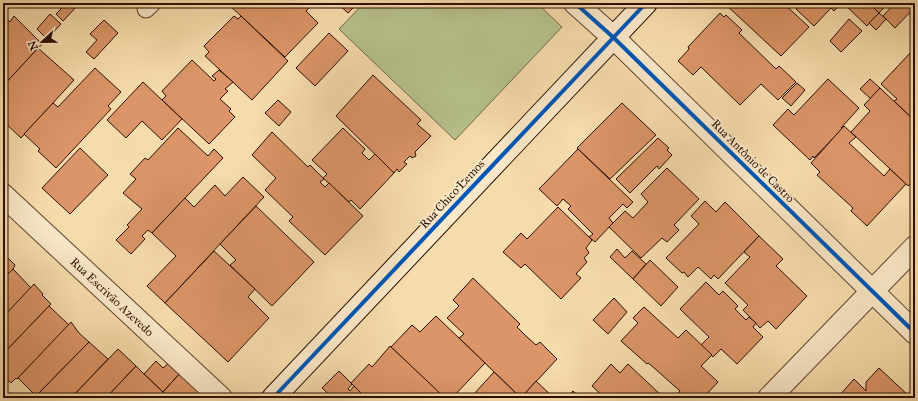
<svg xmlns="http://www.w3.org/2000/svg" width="918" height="401" viewBox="0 0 918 401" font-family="'IM FELL Great Primer',serif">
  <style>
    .green { fill: #b7c28d; stroke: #706848 }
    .building { fill: #db9568; stroke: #2a0e03 }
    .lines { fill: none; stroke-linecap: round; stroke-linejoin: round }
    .lane-casing { stroke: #5d422d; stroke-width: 19 }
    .street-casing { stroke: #5d422d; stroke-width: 24 }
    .secondary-casing { stroke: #2a0e03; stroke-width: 24 }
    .lane { stroke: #fae8c8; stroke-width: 17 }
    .street { stroke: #fae8c8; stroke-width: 22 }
    .secondary { stroke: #fae8c8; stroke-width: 22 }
    .cycleway-casing { stroke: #fae8c8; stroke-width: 6 }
    .cycleway { stroke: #0057b8; stroke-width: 4 }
    .labels { text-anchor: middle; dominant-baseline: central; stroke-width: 3.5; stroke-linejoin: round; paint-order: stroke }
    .street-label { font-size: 12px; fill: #2a0e03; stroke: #fae8c8 }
  </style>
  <rect width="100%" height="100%" fill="#f7dcab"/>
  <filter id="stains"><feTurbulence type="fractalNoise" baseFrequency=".005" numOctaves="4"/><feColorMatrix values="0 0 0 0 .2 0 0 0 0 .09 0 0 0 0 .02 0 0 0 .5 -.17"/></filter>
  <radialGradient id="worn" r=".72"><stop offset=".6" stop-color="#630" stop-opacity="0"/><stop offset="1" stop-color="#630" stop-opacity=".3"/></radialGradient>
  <polygon class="green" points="364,3 537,3 562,27 455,140 339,29"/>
  <g class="building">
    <polygon points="3,3 13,3 3,14"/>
    <polygon points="55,3 80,3 63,21 56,14 61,9"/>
    <polygon points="227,3 313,3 306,11 318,23 285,57"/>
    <polygon points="337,3 355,3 356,5 348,13"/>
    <polygon points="724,3 783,3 809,27 781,56"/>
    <polygon points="795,3 841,3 834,11 831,8 814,26 796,9 799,6"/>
    <polygon points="843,3 869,3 879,13 867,26"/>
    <polygon points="869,3 888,3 879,13"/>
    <polygon points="895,3 915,3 915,7 895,28 883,16"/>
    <polygon points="720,13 724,17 726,15 742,30 739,33 776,69 779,66 796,82 778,100 761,84 740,105 701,67 693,75 678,61 689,49 688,47"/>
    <polygon points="879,13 886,19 876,30 869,23"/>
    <polygon points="50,14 61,24 47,39 37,29"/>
    <polygon points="3,15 10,22 14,16 42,44 3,86"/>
    <polygon points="234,16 238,19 241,16 288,61 252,100 205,56 209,52 204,46"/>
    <polygon points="849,19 862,31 841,52 830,41"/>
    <polygon points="104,20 118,33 94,59 86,52 97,40 90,34"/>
    <polygon points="329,33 348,51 315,86 296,68"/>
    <polygon points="38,48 74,80 21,138 3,121 5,120 3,118 3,86"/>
    <polygon points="915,51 915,121 894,101 897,99 881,84 911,52 913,53"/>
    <polygon points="192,60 214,81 216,79 212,76 219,70 233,82 225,89 228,91 220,99 231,109 229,111 235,117 209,144 162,100 166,96 162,91"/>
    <polygon points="95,68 121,92 108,106 111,109 56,168 38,151 40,149 24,134 53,103 58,107"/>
    <polygon points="373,75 421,120 417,124 431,136 415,152 416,156 412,158 410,156 404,162 407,164 399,172 397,169 394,173 336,116"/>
    <polygon points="828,79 859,108 841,128 842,129 814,158 813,156 810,160 773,125 788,109 794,115"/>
    <polygon points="870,79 880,88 871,99 860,89"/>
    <polygon points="143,82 182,119 162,140 142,121 126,138 107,120"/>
    <polygon points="797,83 805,90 791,106 782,98"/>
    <polygon points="880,88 915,121 915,172 912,176 915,179 908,186 851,132 870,111 864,105"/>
    <polygon points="278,100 291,112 279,126 265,113"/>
    <polygon points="622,103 656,135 610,179 577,148"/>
    <polygon points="844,126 856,137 849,143 884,176 890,169 906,184 867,226 851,211 853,208 817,175 820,172 811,163"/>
    <polygon points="178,128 208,156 214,149 223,158 152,233 148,230 142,236 145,239 131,254 116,240 129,227 127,225 142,209 123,193 136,179 130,174 145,158 148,160"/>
    <polygon points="343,128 365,149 362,153 369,160 375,154 394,173 360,209 351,200 349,202 323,178 327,174 312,160"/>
    <polygon points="272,132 308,167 310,165 324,179 320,182 325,187 329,183 363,216 325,255 289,221 293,217 265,190 276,178 252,155"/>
    <polygon points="658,138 669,148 667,150 672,155 659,169 657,166 630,193 616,179"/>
    <polygon points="80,148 108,175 70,214 42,188"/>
    <polygon points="578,149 633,202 627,208 623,204 609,218 613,223 595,242 589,237 593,234 568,209 571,206 563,199 557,206 539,189"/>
    <polygon points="667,168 699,199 674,225 679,230 667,242 662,238 641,258 609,227 625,211 633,218 648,202 641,194"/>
    <polygon points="243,177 264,197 165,303 147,286 176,256 152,233 185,198 194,207 215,185 225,196"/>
    <polygon points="705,201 716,212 725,202 759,236 718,279 714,275 711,279 698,267 688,277 684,272 682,273 666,258 699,224 691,216"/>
    <polygon points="256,206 314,262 272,306 230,265 236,260 220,244"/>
    <polygon points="558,207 592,240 586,248 589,253 584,258 587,262 576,274 581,278 561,299 525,264 521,268 503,252 521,233 527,239"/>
    <polygon points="759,236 783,259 776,266 807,296 776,329 768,321 760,328 743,310 748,305 725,283 750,257 744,252"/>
    <polygon points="617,249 625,258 632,251 646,264 633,279 610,257"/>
    <polygon points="214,251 255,289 248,297 269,318 228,362 165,303"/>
    <polygon points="3,253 15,265 13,269 3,279"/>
    <polygon points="650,260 678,287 661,306 633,279"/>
    <polygon points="13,269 31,288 3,317 3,279"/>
    <polygon points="473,278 520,324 517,327 527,337 536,345 540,342 557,359 521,398 459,338 464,334 447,318 459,306 453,300"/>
    <polygon points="706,282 719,295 723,291 738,306 735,309 746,320 749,317 756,323 753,327 763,337 737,364 721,349 713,357 701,345 709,337 680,309"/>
    <polygon points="34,284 43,294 42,295 51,304 3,354 3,317"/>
    <polygon points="614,298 627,312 608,334 593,320"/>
    <polygon points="49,306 69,325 17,379 16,378 11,383 3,376 3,354"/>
    <polygon points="644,307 678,338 686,330 712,355 701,366 718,382 703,398 675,398 674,397 680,391 653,367 648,363 647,364 621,341 638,323 633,318"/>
    <polygon points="436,316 485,363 452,398 444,398 391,347 412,325 420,332"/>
    <polygon points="71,322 79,333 89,342 36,396 18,378"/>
    <polygon points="89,342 108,359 71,398 38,398 36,396"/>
    <polygon points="390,346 444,397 443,398 366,398 351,383 369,364 372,367"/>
    <polygon points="118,349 136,366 106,398 71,398"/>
    <polygon points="156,361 163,368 171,361 182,371 163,392 144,374"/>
    <polygon points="611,364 620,373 628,364 664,398 605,398 592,386"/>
    <polygon points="136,366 144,374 169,398 106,398"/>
    <polygon points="879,368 910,397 909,398 834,398 837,394 839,396 854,379 866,391 866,382"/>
    <polygon points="182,371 209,398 169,398 163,392"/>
    <polygon points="339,371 352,384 348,389 350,391 354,386 366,398 327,398 330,395 322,388"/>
    <polygon points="494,372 521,398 477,398 474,394"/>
    <polygon points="536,381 554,398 521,398"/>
    <polygon points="573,391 581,398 566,398"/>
  </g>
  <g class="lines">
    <g class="lane-casing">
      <polyline id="lane" points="146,9 152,3"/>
    </g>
    <g class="street-casing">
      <g id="street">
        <polyline points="575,3 614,38 915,333"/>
        <polyline points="3,195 221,398"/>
        <polyline points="769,398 915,247"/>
      </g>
    </g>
    <g class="secondary-casing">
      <polyline id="secondary" points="273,398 646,3"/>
    </g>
    <use href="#lane" class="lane"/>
    <use href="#street" class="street"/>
    <use href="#secondary" class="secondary"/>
    <g class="cycleway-casing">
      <g id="cycleway">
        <polyline points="575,3 614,38 915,333"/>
        <polyline points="273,398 646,3"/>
      </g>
    </g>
    <use href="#cycleway" class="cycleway"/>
  </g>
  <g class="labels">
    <g class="street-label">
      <text transform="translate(753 161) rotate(45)">Rua Antônio de Castro</text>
      <text transform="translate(452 194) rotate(-47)">Rua Chico Lemos</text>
      <text transform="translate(112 297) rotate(43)">Rua Escrivão Azevedo</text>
    </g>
  </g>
  <rect width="918" height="401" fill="none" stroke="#f7dcab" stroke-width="16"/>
  <rect x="4" y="4" width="910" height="393" fill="none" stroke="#2a0e03" stroke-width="2"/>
  <rect x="8" y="8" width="902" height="385" fill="none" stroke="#2a0e03"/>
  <g transform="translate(42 42) rotate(248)" stroke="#fae8c8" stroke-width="3" paint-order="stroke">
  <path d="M0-3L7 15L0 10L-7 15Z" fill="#2a0e03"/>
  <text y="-6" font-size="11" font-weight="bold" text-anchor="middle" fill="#2a0e03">N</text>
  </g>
  <rect width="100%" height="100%" filter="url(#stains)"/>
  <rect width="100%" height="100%" fill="url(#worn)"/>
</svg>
